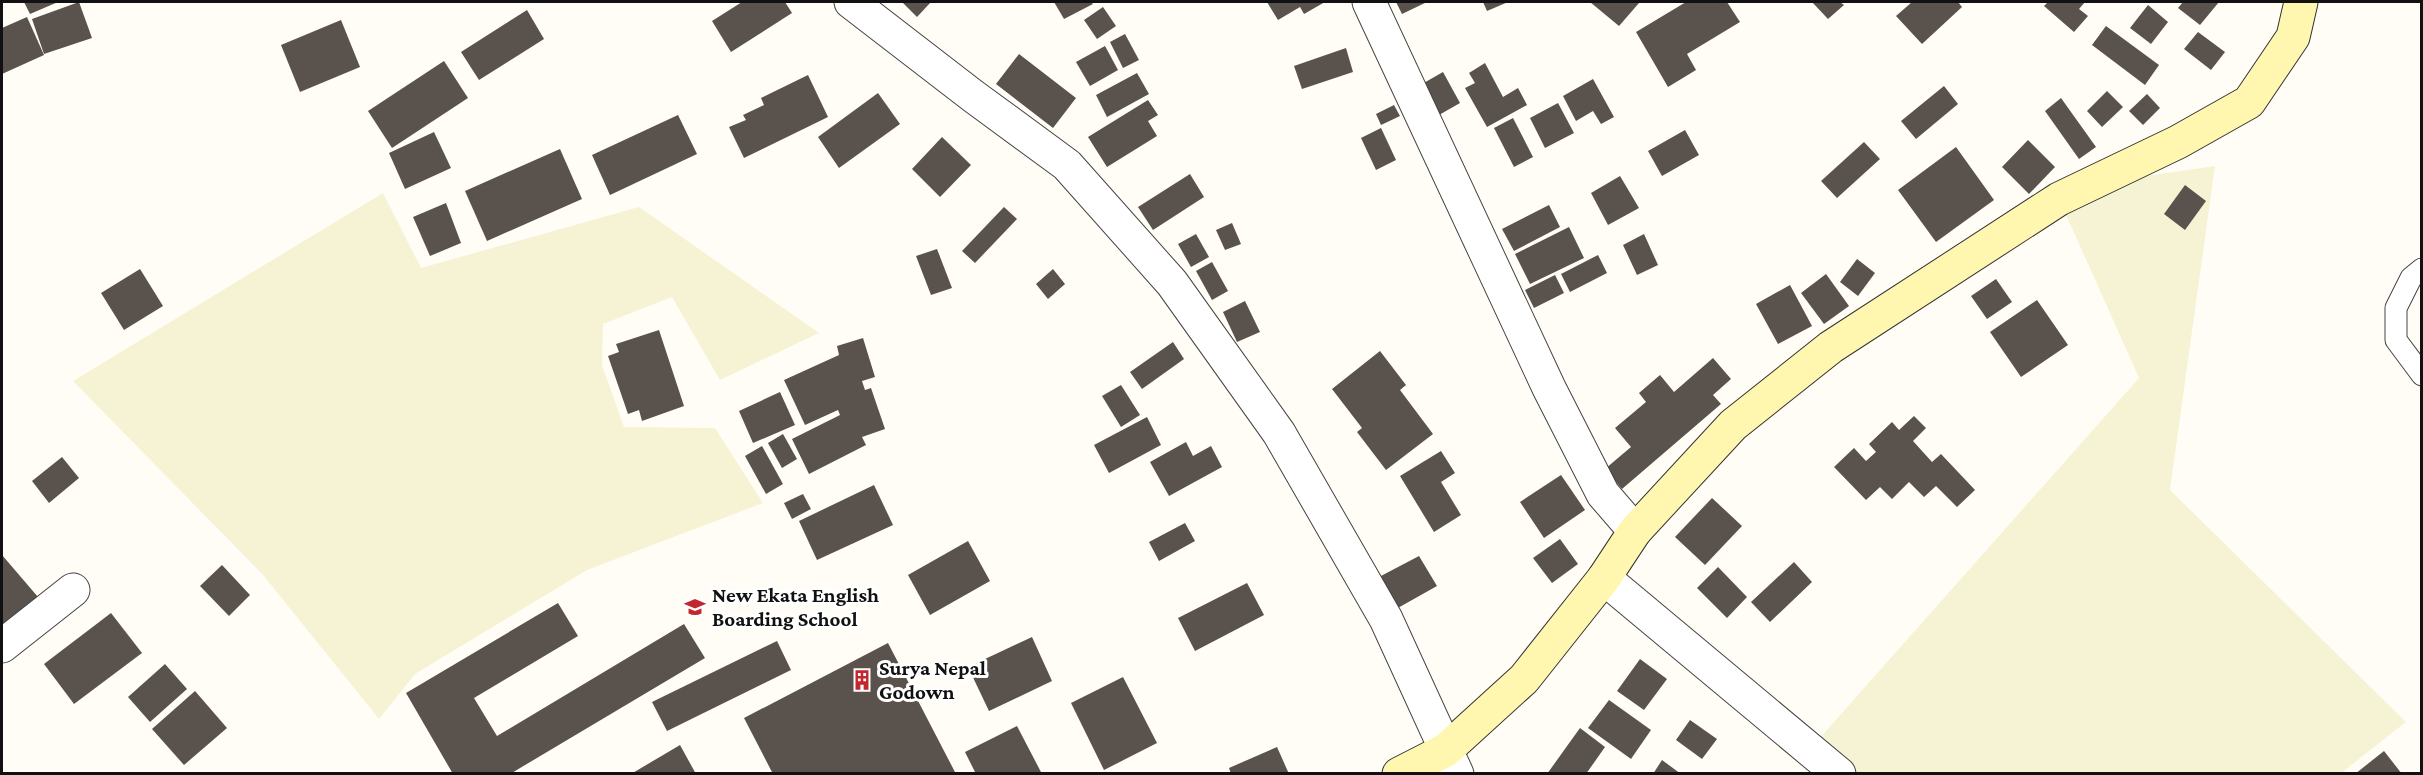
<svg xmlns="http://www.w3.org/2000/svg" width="2423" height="775" viewBox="0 0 2423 775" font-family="'Crimson Pro',serif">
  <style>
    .farmland { fill: #f6f3d4 }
    .building { fill: #5a524d }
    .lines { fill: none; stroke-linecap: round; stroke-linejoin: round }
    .lane-casing { stroke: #444; stroke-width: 23 }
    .street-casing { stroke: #444; stroke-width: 35 }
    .secondary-casing { stroke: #333; stroke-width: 35 }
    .lane { stroke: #fff; stroke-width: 21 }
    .street { stroke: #fff; stroke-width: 33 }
    .secondary { stroke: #fff6b0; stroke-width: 33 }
    .labels { text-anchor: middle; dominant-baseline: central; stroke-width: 6; stroke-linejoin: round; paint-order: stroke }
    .poi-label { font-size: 21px; font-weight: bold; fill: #111; stroke: #fff; text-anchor: start }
  </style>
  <rect width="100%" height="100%" fill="#fffdf5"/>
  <g class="farmland">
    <polygon points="2215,166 2170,490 2406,722 2340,774 1839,774 1810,749 2139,378 2059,199 2091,184"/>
    <polygon points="383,193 421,268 639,207 819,333 720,380 672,297 603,324 602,365 624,427 715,428 763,503 587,570 415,674 379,719 263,575 73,381"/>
  </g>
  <g class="building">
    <polygon points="24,2 58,2 30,14"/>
    <polygon points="79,2 92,38 44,54 32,19"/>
    <polygon points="742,2 785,2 792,13 731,52 712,21"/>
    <polygon points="902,2 931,2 917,17"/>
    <polygon points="1054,2 1091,2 1093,4 1064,19"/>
    <polygon points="1267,2 1325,2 1304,14 1300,7 1278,20"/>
    <polygon points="1396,2 1427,2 1402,14"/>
    <polygon points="1483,2 1508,2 1487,11"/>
    <polygon points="1590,2 1637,2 1639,3 1619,26"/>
    <polygon points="1686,2 1727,2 1740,22 1687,54 1696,70 1668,87 1636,32"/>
    <polygon points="1812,2 1840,2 1844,5 1828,19"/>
    <polygon points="1912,2 1958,2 1962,7 1922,44 1896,16"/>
    <polygon points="2048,2 2085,2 2079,9 2088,16 2074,32 2044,6"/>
    <polygon points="2183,2 2219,2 2200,25 2178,8"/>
    <polygon points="2148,5 2168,22 2151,44 2130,28"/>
    <polygon points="1103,7 1116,26 1097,39 1084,20"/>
    <polygon points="527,10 544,39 479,80 461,52"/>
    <polygon points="27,17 44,55 2,74 2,28"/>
    <polygon points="341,20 360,67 300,92 281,45"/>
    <polygon points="2106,26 2159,65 2145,85 2092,45"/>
    <polygon points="2198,32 2225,52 2211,70 2184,49"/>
    <polygon points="1125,34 1139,60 1123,68 1110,42"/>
    <polygon points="1105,46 1118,70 1090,86 1076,62"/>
    <polygon points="1346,48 1353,72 1302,89 1294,66"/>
    <polygon points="1019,54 1076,98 1053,128 996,84"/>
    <polygon points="444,61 468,98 392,148 368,111"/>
    <polygon points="1485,63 1503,97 1518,88 1527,105 1487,127 1465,88 1475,83 1469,73"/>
    <polygon points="1443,72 1460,103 1439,115 1422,84"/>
    <polygon points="1137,73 1149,94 1107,117 1096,95"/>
    <polygon points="808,75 828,117 744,158 729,127 746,120 743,115 764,105 761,98"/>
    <polygon points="1593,79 1614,117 1601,124 1593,111 1576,121 1563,96"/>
    <polygon points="1944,86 1958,104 1916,139 1901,121"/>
    <polygon points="2107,91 2123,107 2102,127 2087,111"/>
    <polygon points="878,93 900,124 839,168 818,137"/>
    <polygon points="2147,94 2160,108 2143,125 2129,111"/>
    <polygon points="2061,98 2096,147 2079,159 2045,111"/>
    <polygon points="1148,100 1158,115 1148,121 1157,136 1107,167 1088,137"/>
    <polygon points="1558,103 1574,133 1545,148 1530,118"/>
    <polygon points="1394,105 1400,116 1381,125 1376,114"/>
    <polygon points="678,115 697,154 610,195 592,155"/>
    <polygon points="1513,118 1533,157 1514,167 1494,128"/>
    <polygon points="1381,128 1396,160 1376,170 1361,138"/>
    <polygon points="1685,130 1699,155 1662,176 1648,151"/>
    <polygon points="434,132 451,168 405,189 389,153"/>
    <polygon points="942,137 971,165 940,197 912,169"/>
    <polygon points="2028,140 2055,167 2029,194 2002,167"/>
    <polygon points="1864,142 1880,159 1837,198 1821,181"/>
    <polygon points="1956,147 1994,200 1936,242 1898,190"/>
    <polygon points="560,149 582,199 487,241 465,191"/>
    <polygon points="1190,174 1204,197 1153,230 1138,207"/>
    <polygon points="1620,176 1639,208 1608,225 1591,193"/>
    <polygon points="2185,185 2206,201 2185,230 2164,214"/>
    <polygon points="446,203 461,243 430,256 413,217"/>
    <polygon points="1549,205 1560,227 1514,251 1502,229"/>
    <polygon points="1004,207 1017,219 975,263 962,251"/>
    <polygon points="1232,223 1241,244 1225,250 1216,230"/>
    <polygon points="1569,227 1584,258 1530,284 1515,254"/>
    <polygon points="1196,234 1209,257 1191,267 1178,244"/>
    <polygon points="1644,234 1658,265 1637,275 1623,245"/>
    <polygon points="937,249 952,288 931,295 916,256"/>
    <polygon points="1598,255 1607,273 1570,292 1561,274"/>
    <polygon points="1857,259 1875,273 1858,296 1840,282"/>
    <polygon points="1212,262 1228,291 1212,300 1196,271"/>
    <polygon points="140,269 163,306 124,330 101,293"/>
    <polygon points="1053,269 1065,284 1048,299 1036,284"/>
    <polygon points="1826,274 1849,306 1824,324 1801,293"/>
    <polygon points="1555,275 1564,293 1534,308 1525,290"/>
    <polygon points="1996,279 2012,302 1987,319 1971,296"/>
    <polygon points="1790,285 1812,326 1778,344 1756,304"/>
    <polygon points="2037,300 2068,345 2021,377 1990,332"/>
    <polygon points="1245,301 1260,332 1237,342 1223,312"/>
    <polygon points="659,330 684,406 642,421 639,410 628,414 608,356 619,352 616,344"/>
    <polygon points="863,338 875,377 862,381 865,390 871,388 885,429 862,437 866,445 809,474 792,439 840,415 838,410 805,425 784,380 839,355 837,346"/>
    <polygon points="1173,342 1184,359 1142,389 1130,372"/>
    <polygon points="1380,351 1406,385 1400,390 1433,434 1386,470 1357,432 1362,428 1332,389"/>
    <polygon points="1713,358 1731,379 1713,395 1721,404 1622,489 1605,469 1631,447 1615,428 1646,402 1639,393 1660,375 1674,392"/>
    <polygon points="1121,385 1140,415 1121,427 1102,396"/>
    <polygon points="780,392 795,425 753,443 739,411"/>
    <polygon points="1914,416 1926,428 1913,441 1932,462 1941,454 1975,490 1957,507 1936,486 1924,497 1909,482 1892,499 1880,487 1866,500 1834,467 1854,448 1866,461 1876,452 1869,444 1892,422 1899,430"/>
    <polygon points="1147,417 1161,445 1109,473 1094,445"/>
    <polygon points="783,434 797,459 782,468 768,443"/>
    <polygon points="1186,442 1193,456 1211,446 1222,467 1169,496 1150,462"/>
    <polygon points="762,446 783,484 766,494 745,456"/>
    <polygon points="1441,451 1455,473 1441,482 1461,515 1434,532 1400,476"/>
    <polygon points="62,457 79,478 49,503 32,481"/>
    <polygon points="1561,475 1585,510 1544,538 1520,502"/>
    <polygon points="874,485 893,525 817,560 799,521"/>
    <polygon points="803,494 811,509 792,519 784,503"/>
    <polygon points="1712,498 1742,526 1705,565 1675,537"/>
    <polygon points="1185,523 1195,541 1159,561 1149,542"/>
    <polygon points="1560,539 1578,564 1552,583 1533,558"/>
    <polygon points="968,541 990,581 930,615 908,575"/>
    <polygon points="2,555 38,597 2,626"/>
    <polygon points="1419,556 1437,586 1396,609 1379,577"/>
    <polygon points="1794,562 1812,582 1770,622 1751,602"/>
    <polygon points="222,565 250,595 229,616 200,586"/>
    <polygon points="1718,567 1747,597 1727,618 1697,588"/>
    <polygon points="1247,583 1264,615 1195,651 1178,618"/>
    <polygon points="558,603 578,636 474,698 497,736 684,624 705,658 510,774 453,774 406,693"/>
    <polygon points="111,613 142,653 74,704 44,664"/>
    <polygon points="1032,637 1052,681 989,711 968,667"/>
    <polygon points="777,641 791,670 667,731 652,702"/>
    <polygon points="888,643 956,774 773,774 744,718"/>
    <polygon points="1640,659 1667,679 1644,710 1617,691"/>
    <polygon points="165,664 187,689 150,722 128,697"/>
    <polygon points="1123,677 1157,743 1104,770 1071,703"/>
    <polygon points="195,691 227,728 184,765 152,729"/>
    <polygon points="1609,700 1651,730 1631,759 1588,728"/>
    <polygon points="1690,720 1717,739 1702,759 1676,740"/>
    <polygon points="1017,726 1042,774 976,774 965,752"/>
    <polygon points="1580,728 1605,747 1586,774 1547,774"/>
    <polygon points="680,745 696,774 631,774"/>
    <polygon points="1277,747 1289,774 1231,774 1229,768"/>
    <polygon points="2384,751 2402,774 2355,774"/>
    <polygon points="1662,760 1681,774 1653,774"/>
  </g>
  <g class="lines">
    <g class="lane-casing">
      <polyline id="lane" points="2422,269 2411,278 2396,308 2396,340 2422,375"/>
    </g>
    <g class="street-casing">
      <g id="street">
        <polyline points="851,2 973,96 1067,165 1172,283 1279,433 1386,619 1457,774"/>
        <polyline points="1369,2 1549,388 1603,494 1635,531"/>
        <polyline points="1604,578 1839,774"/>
        <polyline points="2,646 73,590"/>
      </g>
    </g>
    <g class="secondary-casing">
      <polyline id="secondary" points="1399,774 1446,750 1524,679 1604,578 1635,531 1733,425 1831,347 2059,199 2178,142 2249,102 2293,37 2301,2"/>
    </g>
    <use href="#lane" class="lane"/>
    <use href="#street" class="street"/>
    <use href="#secondary" class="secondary"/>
  </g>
  <defs>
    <g id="school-bare" transform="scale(1.62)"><path d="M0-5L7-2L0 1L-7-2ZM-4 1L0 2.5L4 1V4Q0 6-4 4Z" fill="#c4262e" stroke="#fff" stroke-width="2.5" paint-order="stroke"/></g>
    <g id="building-bare" transform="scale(1.62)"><path d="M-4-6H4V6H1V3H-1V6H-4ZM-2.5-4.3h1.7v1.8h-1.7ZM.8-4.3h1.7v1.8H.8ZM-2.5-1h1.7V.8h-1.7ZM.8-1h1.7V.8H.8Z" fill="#c4262e" stroke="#fff" stroke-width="2.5" paint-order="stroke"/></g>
  </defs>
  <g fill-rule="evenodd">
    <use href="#school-bare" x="695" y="607"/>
    <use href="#building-bare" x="862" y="680"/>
  </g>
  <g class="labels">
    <g class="poi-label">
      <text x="712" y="595">New Ekata English<tspan x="712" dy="24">Boarding School</tspan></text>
      <text x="879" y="668">Surya Nepal<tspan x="879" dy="24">Godown</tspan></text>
    </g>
  </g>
  <rect width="2423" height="775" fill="none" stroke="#111111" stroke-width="6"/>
</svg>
